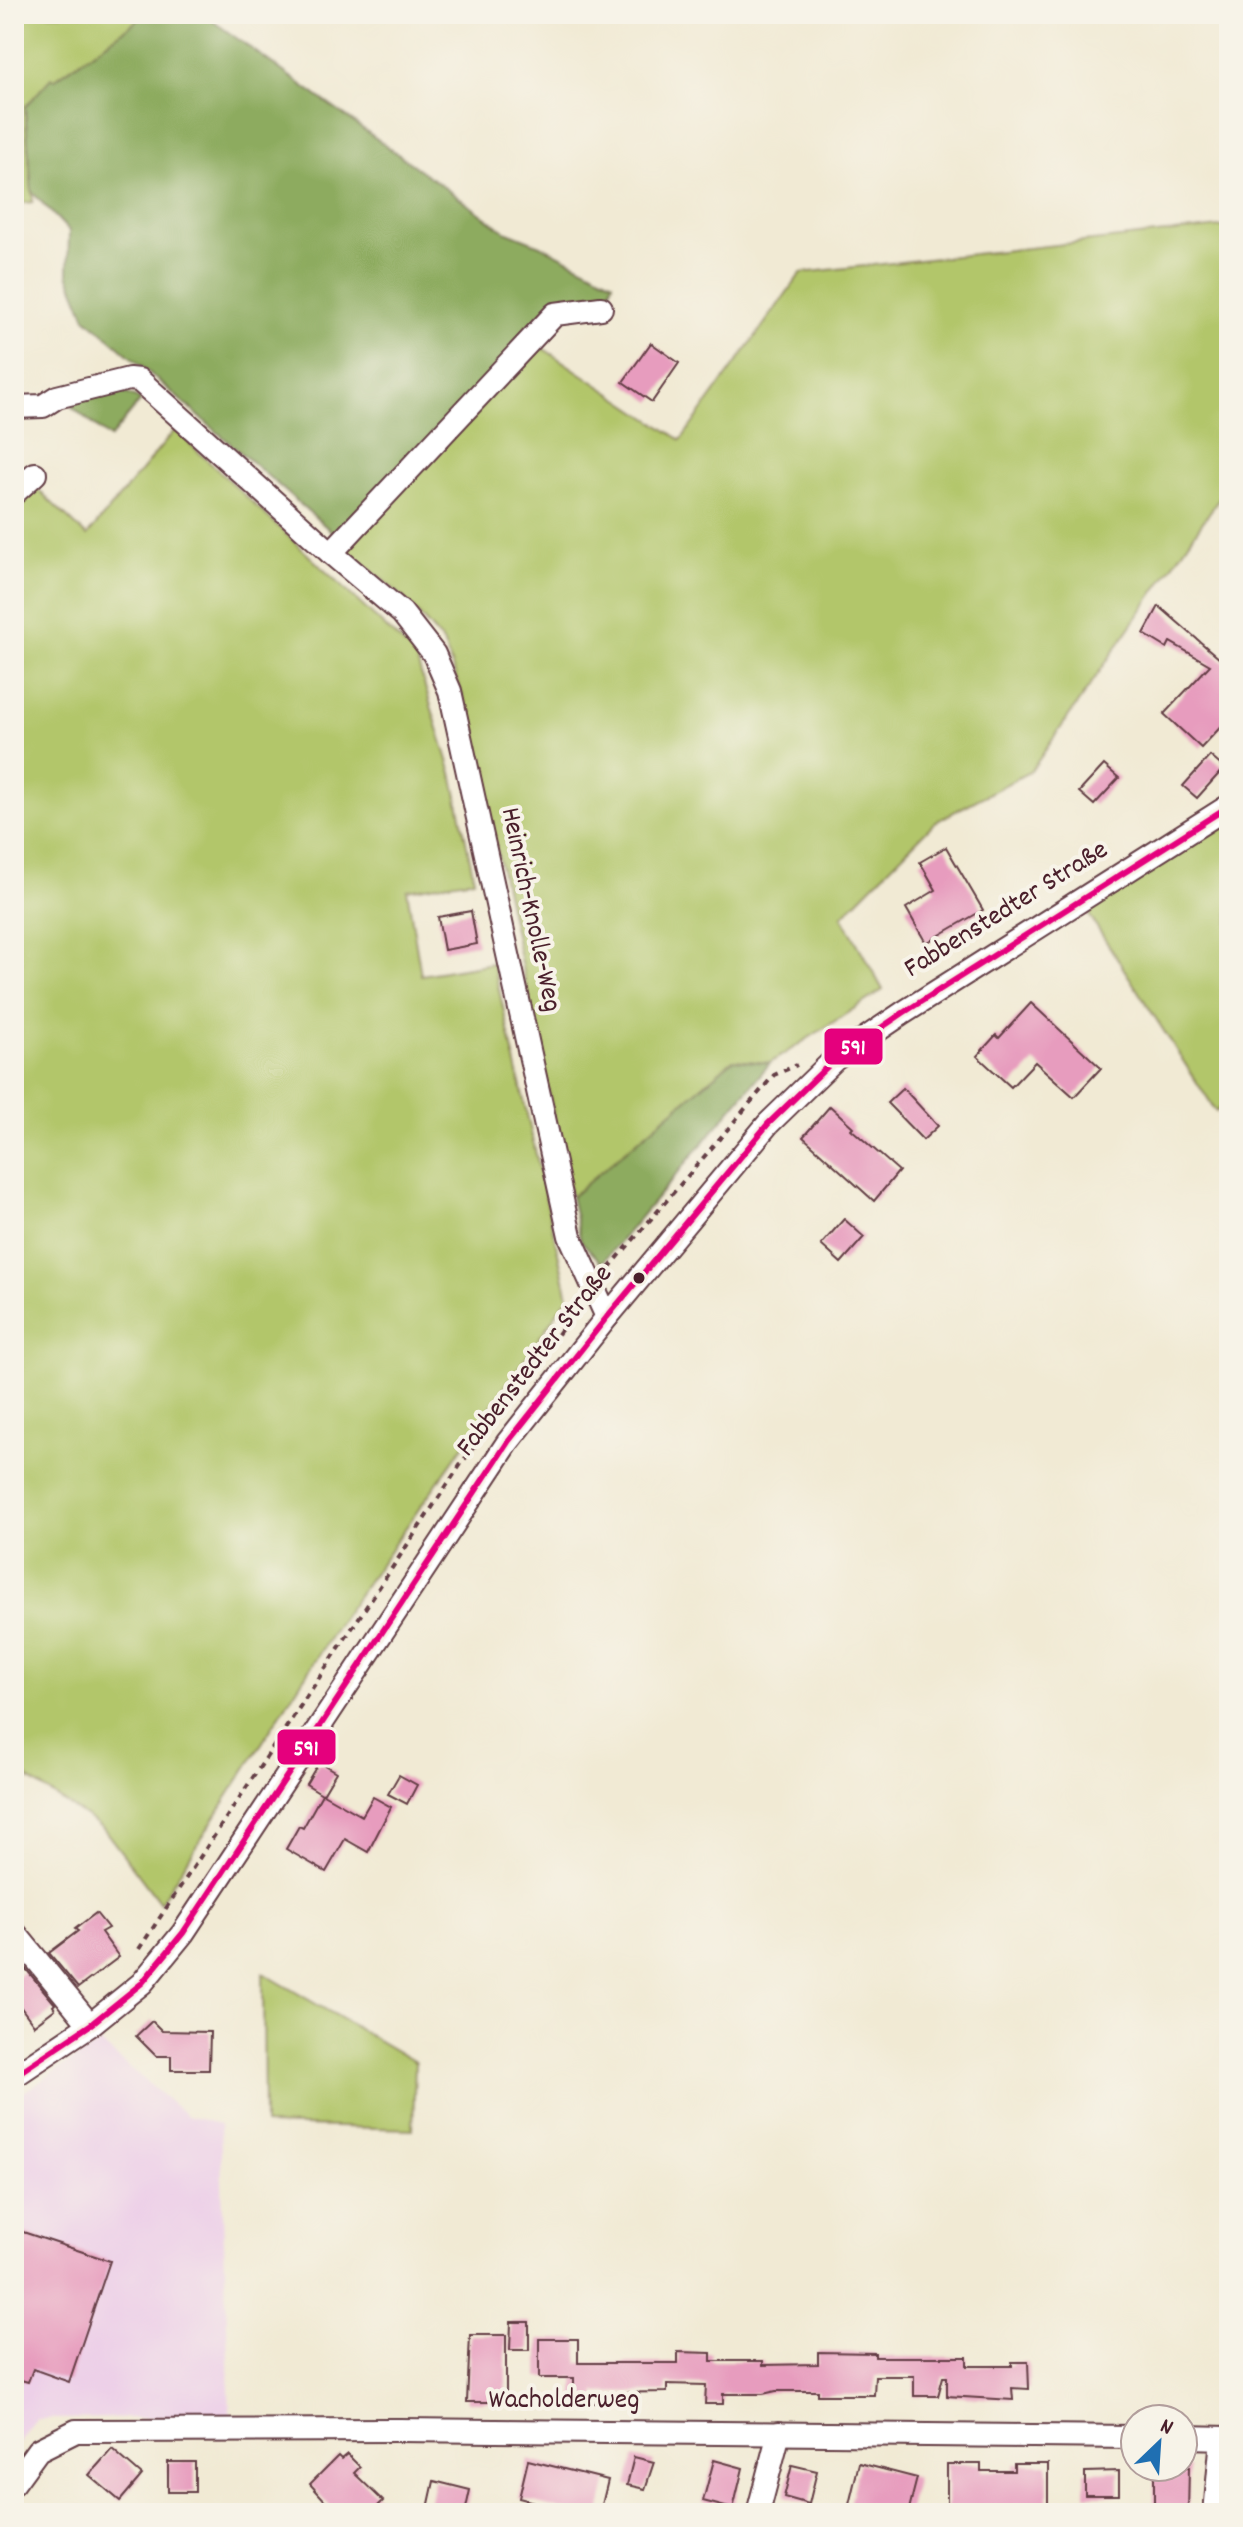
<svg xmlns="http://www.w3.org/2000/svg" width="1243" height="2527" viewBox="0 0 1243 2527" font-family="Dekko,sans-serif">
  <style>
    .built { fill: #edd0e8 }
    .green { fill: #b2c66a; stroke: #7e724a; stroke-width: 2 }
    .forest { fill: #8dab5e; stroke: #6c6544; stroke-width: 2 }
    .building { fill: #e79cbe }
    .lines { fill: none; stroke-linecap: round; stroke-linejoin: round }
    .minor-casing { stroke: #633d44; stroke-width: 26 }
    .path { stroke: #633d44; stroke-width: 4; stroke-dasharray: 6 6; stroke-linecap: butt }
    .minor { stroke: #fff; stroke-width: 22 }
    .bus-1-casing { stroke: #f7f3e8; stroke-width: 12 }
    .bus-1 { stroke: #e5007d; stroke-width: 6 }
    .bus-dot { fill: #4a1f2b; stroke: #f7f3e8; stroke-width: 3 }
    .labels { text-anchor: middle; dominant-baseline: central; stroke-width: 8; stroke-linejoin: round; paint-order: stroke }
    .street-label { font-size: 28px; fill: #4a1f2b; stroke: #f7f3e8 }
    .line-badge { stroke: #f7f3e8; stroke-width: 3 }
    .badge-label { font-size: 22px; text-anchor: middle; font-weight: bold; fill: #fff }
  </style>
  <rect width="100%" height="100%" fill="#f7f3e8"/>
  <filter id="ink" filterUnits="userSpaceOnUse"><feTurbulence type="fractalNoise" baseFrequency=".0125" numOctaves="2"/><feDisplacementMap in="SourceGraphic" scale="16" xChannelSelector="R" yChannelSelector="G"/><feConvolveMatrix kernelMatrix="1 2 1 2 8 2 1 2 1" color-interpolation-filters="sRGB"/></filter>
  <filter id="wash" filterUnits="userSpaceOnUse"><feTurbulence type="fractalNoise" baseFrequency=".006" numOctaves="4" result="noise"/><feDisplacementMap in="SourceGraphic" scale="32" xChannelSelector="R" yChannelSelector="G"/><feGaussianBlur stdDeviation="1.8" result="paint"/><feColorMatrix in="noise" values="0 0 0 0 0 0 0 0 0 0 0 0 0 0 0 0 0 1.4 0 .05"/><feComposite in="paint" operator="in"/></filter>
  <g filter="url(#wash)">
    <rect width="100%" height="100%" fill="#f1ead4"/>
    <polygon class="built" points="100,2043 187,2116 220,2124 230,2417 36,2419 14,2450 14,2098"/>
    <g class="green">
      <polygon points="14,14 147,14 54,80 25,107 33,202 14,204"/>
      <polygon points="1229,226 1229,484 1031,771 935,822 842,916 883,990 770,1063 733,1060 571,1197 466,705 443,642 403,597 345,548 535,343 681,440 801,273"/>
      <polygon points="175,430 415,655 452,773 474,879 407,890 421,975 493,963 568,1297 340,1621 160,1903 103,1828 29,1779 14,1759 14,467 87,536"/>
      <polygon points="1229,815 1229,1100 1216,1112 1084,907"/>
      <polygon points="263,1973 415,2062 413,2129 264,2125"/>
    </g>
    <g class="forest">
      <polygon points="147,14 203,14 505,231 540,245 613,282 607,300 555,308 338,537 86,318 68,274 69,231 32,192 25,107 51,78 54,80"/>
      <polygon points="105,393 128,394 141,400 110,438 72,407 81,397"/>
      <polygon points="733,1060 770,1063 602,1263 581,1241 571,1197"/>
    </g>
    <g id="blocks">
      <g class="building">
        <polygon points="651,343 679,363 652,402 623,382"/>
        <polygon points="1159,606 1229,667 1229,718 1201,748 1164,714 1210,665 1170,642 1167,648 1144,634"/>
        <polygon points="1210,756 1224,768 1197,798 1183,786"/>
        <polygon points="1104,765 1119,778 1094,805 1079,792"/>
        <polygon points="946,847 983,910 926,943 906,908 936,890 920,862"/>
        <polygon points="471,911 477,944 444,950 438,917"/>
        <polygon points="1031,1003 1101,1068 1074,1097 1035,1062 1011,1087 977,1056 996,1035 999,1038"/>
        <polygon points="903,1088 938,1126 923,1140 887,1103"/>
        <polygon points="830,1106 853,1127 851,1129 899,1171 874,1201 803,1137"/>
        <polygon points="844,1219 864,1237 841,1263 821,1245"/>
        <polygon points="319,1762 336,1772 323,1794 362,1816 373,1797 391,1807 368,1852 345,1839 326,1872 286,1849 299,1826 303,1828 322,1794 306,1784"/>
        <polygon points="399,1775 417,1785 407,1804 388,1794"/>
        <polygon points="96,1913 108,1928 101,1932 119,1957 78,1988 49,1953 78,1931 75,1929"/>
        <polygon points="26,1969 55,2004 53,2006 55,2009 34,2025 14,1998 14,1979"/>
        <polygon points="152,2021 162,2031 210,2032 209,2070 171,2070 171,2056 156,2056 136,2036"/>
        <polygon points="20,2231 110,2261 69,2382 33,2369 28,2382 14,2378 14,2248"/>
        <polygon points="511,2322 529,2322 529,2350 510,2350"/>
        <polygon points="470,2335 506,2335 506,2402 467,2402"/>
        <polygon points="539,2339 578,2339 578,2363 678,2363 678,2352 711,2353 711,2361 763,2361 763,2365 818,2364 818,2352 875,2353 875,2357 967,2357 967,2366 1012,2366 1012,2362 1028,2362 1029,2389 1012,2388 1013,2400 947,2396 947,2377 943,2377 938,2396 914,2396 914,2376 875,2376 874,2395 818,2395 818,2391 776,2391 763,2394 723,2394 723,2404 705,2404 706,2385 667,2384 667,2392 596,2393 596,2403 574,2403 574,2378 539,2378"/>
        <polygon points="112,2449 142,2475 120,2501 89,2475"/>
        <polygon points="347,2454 360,2467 354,2473 383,2501 371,2513 336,2513 310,2484 338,2456 341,2459"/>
        <polygon points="634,2457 654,2462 645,2489 627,2485"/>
        <polygon points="528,2460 608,2480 600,2513 575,2513 519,2498"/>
        <polygon points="714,2460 743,2468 733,2509 703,2501"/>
        <rect x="168" y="2462" width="27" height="30"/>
        <polygon points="859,2463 917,2478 908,2513 847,2513"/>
        <polygon points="947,2464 981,2464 981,2471 1014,2471 1014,2464 1048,2464 1048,2508 994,2508 994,2513 947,2513"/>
        <polygon points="792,2465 817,2471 809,2504 784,2497"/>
        <polygon points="1166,2467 1189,2467 1188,2513 1154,2513 1154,2471 1166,2471"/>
        <polygon points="1119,2471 1119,2495 1085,2495 1085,2472"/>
        <polygon points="434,2481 470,2490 465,2513 427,2513"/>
      </g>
    </g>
  </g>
  <g filter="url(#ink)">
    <use href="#blocks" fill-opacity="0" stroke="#633d44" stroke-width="2"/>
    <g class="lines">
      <g class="minor-casing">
        <g id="minor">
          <polyline points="14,407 43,406 57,397 129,379 139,380 331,553 402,613 434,654 450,691 570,1236 607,1317"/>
          <polyline points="14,493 35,474"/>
          <polyline points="331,553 555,314 601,308"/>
          <polyline points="14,1932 90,2025"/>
          <polyline points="14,2076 90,2025 142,1983 183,1933 508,1442 607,1317 768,1124 835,1059 903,1013 1229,806"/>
          <polyline points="1183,2437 1229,2438"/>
          <polyline points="14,2483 38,2450 76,2431 399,2430 1135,2437"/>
          <polyline points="758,2513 779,2433"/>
          <polyline points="1215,2513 1222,2438"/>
        </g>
      </g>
      <g class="path">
        <polyline points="609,1268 774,1075 797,1065"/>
        <polyline points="139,1949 461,1464 579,1306"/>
      </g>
      <use href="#minor" class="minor"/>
      <g class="bus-1-casing">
        <polyline id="bus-1" points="14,2076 90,2025 142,1983 183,1933 508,1442 607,1317 768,1124 835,1059 903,1013 1229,806"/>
      </g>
      <use href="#bus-1" class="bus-1"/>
    </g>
  </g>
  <circle class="bus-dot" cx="639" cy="1278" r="7"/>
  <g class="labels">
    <g class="street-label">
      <text transform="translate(529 910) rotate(78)">Heinrich-Knolle-Weg</text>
      <text transform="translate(1007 911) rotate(-32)">Fabbenstedter Straße</text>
      <text transform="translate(536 1362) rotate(-52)">Fabbenstedter Straße</text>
      <text x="564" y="2402">Wacholderweg</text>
    </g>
  </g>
  <g class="line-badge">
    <rect x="823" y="1027" width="61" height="39" rx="8" fill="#e5007d"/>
    <rect x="276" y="1728" width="61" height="38" rx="8" fill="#e5007d"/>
  </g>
  <g class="badge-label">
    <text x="853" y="1054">591</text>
    <text x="306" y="1755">591</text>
  </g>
  <rect width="1243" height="2527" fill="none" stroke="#f7f3e8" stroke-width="48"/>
  <g transform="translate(1159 2443) rotate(25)"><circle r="38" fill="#f7f3e8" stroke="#b29e9c" stroke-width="2"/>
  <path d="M0-6L14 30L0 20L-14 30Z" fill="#1f6fb2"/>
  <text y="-12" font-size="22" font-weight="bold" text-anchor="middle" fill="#4a1f2b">N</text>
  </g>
</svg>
